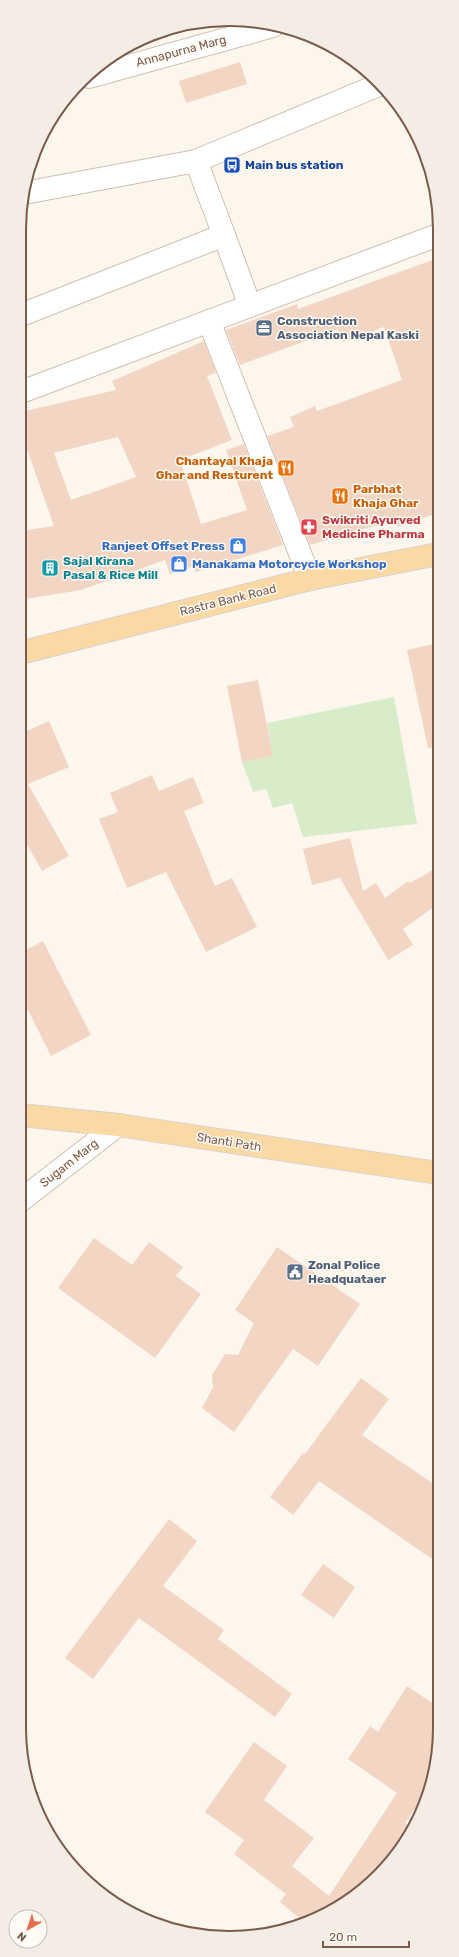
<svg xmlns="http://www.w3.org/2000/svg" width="459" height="1957" viewBox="0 0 459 1957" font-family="Rubik,sans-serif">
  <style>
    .green { fill: #d8ecc9 }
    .building { fill: #f3d5c3; fill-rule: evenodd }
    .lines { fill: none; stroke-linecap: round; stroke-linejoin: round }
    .minor-casing { stroke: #d1beb0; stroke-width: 24 }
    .major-casing { stroke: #dad1cd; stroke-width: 24 }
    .minor { stroke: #fff; stroke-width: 22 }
    .major { stroke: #fbd9a5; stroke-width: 22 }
    .labels { text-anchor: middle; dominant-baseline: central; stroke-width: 3; stroke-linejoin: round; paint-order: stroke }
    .street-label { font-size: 12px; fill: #7a5c4d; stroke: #fffaf3 }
    .transit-label { font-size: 12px; font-weight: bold; fill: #164399; stroke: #fffaf3; text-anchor: start }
    .service-label { font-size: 12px; font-weight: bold; fill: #4e5e75; stroke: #fffaf3; text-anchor: start }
    .food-label { font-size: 12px; font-weight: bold; fill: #c56008; stroke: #fffaf3; text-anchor: end }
    .health-label { font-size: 12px; font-weight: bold; fill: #be3a42; stroke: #fffaf3; text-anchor: start }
    .shop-label { font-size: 12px; font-weight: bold; fill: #366cbe; stroke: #fffaf3; text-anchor: end }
    .culture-label { font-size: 12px; font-weight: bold; fill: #0d838f; stroke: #fffaf3; text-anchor: start }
    .rim { fill: none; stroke: #7a5c4d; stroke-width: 2 }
  </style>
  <rect width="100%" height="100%" fill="#fdf6ec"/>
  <polygon class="green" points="394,697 417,824 303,837 292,803 273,808 266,789 253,792 242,762 273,756 267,723"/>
  <g class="building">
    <polygon points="240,62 247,84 186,103 179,81"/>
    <polygon points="438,258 438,513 397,527 394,520 310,545 267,436 294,427 290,417 315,406 317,411 402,380 384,327 343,342 338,329 240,365 226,330 297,304 298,309"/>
    <path d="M204,341L216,373L207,376L232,440L180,460L201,524L247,510L226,450L244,444L283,545L195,572L193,566L170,574L165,560L81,590L20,600V531L54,526L21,432V412L116,390L112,381ZM118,437L136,477L71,500L54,453Z"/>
    <polygon points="438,643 438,747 428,748 407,650"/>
    <polygon points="258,680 273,756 242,762 227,686"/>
    <polygon points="49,721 69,767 28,784 69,856 42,871 20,832 20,734"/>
    <polygon points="152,775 159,791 193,777 204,803 184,811 215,886 232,878 257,927 206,952 166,872 127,888 99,819 118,812 110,793"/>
    <polygon points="350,838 363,891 376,883 385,898 408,881 410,883 438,867 438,904 403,929 413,945 388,960 340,878 312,885 303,849"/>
    <polygon points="43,941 91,1035 51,1056 20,994 20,953"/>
    <polygon points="94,1238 132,1265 149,1242 183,1267 176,1276 201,1294 155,1358 58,1288"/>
    <polygon points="277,1247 360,1304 318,1366 293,1349 234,1432 202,1408 213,1387 212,1375 225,1354 238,1355 254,1323 235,1310"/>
    <polygon points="361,1378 389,1399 362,1435 438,1487 438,1563 319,1481 293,1515 270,1497 303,1453 305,1454"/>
    <polygon points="169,1519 197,1541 163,1586 224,1630 218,1639 292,1694 275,1717 139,1618 93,1679 65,1658"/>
    <polygon points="323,1564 355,1587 334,1618 301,1595"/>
    <polygon points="407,1686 438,1707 438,1755 425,1794 405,1823 413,1828 412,1833 358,1894 303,1921 280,1902 286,1894 234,1854 244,1840 205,1812 254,1742 287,1766 264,1800 314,1838 292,1866 329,1896 397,1793 348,1759 370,1726 378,1732"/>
  </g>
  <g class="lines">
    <g class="minor-casing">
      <g id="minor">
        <polyline points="89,77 273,26"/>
        <polyline points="196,161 224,235"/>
        <polyline points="24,193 196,161 381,84"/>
        <polyline points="21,315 224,235 250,306"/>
        <polyline points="209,321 310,579"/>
        <polyline points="21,392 438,235"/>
        <polyline points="20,1201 118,1125"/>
      </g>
    </g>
    <g class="major-casing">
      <g id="major">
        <polyline points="20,653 310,579 438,554"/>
        <polyline points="20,1115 118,1125 438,1173"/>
      </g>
    </g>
    <use href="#minor" class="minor"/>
    <use href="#major" class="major"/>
  </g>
  <defs>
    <g id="bus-square" transform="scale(0.9)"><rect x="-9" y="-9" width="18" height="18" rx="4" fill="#1a4fb4" stroke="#fffaf3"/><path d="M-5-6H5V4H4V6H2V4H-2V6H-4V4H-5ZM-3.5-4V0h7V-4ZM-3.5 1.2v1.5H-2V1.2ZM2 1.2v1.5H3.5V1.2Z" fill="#fff"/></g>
    <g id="office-square" transform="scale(0.9)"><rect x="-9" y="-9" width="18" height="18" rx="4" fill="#5c6f8a" stroke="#fffaf3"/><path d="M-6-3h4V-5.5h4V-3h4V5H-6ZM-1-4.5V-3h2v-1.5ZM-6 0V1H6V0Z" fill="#fff"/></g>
    <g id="restaurant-square" transform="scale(0.9)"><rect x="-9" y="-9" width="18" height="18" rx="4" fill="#e8710a" stroke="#fffaf3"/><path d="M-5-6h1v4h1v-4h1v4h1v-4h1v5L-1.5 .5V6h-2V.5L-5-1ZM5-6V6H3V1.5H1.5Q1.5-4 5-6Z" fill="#fff"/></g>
    <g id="pharmacy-square" transform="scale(0.9)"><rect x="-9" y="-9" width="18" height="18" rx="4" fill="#e0444e" stroke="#fffaf3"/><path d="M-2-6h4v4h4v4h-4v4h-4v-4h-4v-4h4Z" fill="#fff"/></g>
    <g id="shop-square" transform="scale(0.9)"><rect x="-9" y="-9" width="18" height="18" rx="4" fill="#3f7fe0" stroke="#fffaf3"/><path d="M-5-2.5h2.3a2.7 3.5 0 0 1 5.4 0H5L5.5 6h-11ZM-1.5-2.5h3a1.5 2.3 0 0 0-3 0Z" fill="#fff"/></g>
    <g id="building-square" transform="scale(0.9)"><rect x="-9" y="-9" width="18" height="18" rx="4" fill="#0f9aa8" stroke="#fffaf3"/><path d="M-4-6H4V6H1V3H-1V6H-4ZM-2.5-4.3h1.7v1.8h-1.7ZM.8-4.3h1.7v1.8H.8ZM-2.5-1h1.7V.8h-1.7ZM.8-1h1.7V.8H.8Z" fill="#fff"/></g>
    <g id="civic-square" transform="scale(0.9)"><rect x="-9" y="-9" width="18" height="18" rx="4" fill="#5c6f8a" stroke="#fffaf3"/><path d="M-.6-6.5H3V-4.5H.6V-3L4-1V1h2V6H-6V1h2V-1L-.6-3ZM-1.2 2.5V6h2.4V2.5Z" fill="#fff"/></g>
  </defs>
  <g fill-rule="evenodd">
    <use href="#bus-square" x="232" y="165"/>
    <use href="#office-square" x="264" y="328"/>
    <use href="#restaurant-square" x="286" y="468"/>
    <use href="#restaurant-square" x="340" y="496"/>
    <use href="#pharmacy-square" x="309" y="527"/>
    <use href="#shop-square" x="238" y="546"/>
    <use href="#shop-square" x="179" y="564"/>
    <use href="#building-square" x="50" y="568"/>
    <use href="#civic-square" x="295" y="1272"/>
  </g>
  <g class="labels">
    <g class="street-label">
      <text transform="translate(181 51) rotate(-15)">Annapurna Marg</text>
      <text transform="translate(228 600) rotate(-14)">Rastra Bank Road</text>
      <text transform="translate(229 1142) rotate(9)">Shanti Path</text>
      <text transform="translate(69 1163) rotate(-38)">Sugam Marg</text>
    </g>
    <g class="transit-label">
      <text x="245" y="165">Main bus station</text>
    </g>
    <g class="service-label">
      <text x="277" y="321">Construction<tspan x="277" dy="14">Association Nepal Kaski</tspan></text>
      <text x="308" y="1265">Zonal Police<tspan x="308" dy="14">Headquataer</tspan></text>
    </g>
    <g class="food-label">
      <text x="273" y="461">Chantayal Khaja<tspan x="273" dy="14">Ghar and Resturent</tspan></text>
      <text x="353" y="489" text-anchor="start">Parbhat<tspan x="353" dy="14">Khaja Ghar</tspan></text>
    </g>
    <g class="health-label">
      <text x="322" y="520">Swikriti Ayurved<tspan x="322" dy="14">Medicine Pharma</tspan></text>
    </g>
    <g class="shop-label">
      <text x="225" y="546">Ranjeet Offset Press</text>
      <text x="192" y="564" text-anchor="start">Manakama Motorcycle Workshop</text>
    </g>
    <g class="culture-label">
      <text x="63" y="561">Sajal Kirana<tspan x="63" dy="14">Pasal &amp; Rice Mill</tspan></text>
    </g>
  </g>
  <path d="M0 0H459V1957H0ZM229 26H230A203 203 0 0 1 433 229V1728A203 203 0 0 1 230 1931H229A203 203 0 0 1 26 1728V229A203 203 0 0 1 229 26Z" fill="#f4ede6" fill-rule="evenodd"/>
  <path class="rim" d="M229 26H230A203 203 0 0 1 433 229V1728A203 203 0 0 1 230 1931H229A203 203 0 0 1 26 1728V229A203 203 0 0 1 229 26Z"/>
  <g transform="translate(28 1929) rotate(219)"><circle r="19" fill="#fffaf3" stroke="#cabbb1"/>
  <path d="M0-3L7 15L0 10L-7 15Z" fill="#e76f51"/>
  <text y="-6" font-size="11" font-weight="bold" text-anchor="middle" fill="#7a5c4d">N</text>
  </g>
  <path d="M323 1941v6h86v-6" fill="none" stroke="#7a5c4d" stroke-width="2"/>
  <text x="329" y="1941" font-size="12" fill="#7a5c4d" stroke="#fffaf3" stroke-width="3" paint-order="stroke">20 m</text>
</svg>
